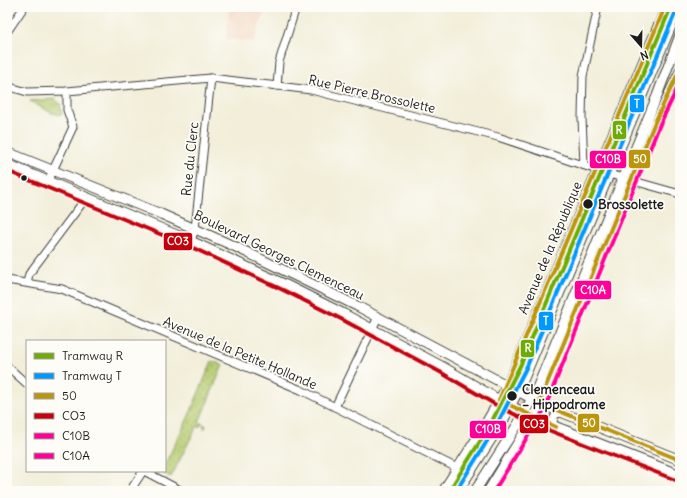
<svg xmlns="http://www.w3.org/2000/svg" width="687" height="498" viewBox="0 0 687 498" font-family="Delius,sans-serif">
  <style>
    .built { fill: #f2d4be }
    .grass { fill: url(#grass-dots); stroke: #697446 }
    .park { fill: url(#park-tufts); stroke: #697446 }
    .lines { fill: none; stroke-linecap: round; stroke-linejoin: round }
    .major-tunnel { stroke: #d2cebd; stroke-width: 9; stroke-dasharray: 9 4.5; stroke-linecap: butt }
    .minor-casing { stroke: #3c3c38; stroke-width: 9 }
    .major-casing { stroke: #3c3c38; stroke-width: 11 }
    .minor { stroke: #fff; stroke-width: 7 }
    .major { stroke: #fff; stroke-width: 9 }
    .bus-1-casing { stroke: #fdfcf7; stroke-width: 7 }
    .bus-2-casing { stroke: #fdfcf7; stroke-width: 7 }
    .bus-3-casing { stroke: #fdfcf7; stroke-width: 7 }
    .bus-4-casing { stroke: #fdfcf7; stroke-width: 7 }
    .bus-1 { stroke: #bb950b; stroke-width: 4 }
    .bus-2 { stroke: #c5000a; stroke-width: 4 }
    .bus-3 { stroke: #ff0096; stroke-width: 4 }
    .bus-4 { stroke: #ff0096; stroke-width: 4 }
    .tram-1-casing { stroke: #fdfcf7; stroke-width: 7 }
    .tram-2-casing { stroke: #fdfcf7; stroke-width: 7 }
    .tram-1 { stroke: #6dab06; stroke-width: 4 }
    .tram-2 { stroke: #09f; stroke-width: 4 }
    .bus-dot { fill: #1c1c1c; stroke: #fdfcf7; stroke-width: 1.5 }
    .labels { text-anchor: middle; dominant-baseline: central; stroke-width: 3.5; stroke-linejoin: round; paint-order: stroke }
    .street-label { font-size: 13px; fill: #1c1c1c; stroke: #fdfcf7 }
    .stop-label { font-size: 13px; font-weight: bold; fill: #1c1c1c; stroke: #fdfcf7; text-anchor: start }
    .line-badge { stroke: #fdfcf7; stroke-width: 1.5 }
    .badge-label { font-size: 11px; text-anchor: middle; font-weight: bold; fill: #fff }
  </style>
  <defs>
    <pattern id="grass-dots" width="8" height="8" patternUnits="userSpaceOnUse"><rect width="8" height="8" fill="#b6cc70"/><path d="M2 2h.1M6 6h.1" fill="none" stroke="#9caf60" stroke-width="1.8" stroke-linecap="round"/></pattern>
    <pattern id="park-tufts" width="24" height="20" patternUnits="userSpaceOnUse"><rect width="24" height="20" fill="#b6cc70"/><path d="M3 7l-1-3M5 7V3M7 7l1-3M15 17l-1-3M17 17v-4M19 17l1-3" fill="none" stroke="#9caf60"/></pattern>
  </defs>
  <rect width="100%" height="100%" fill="#fdfcf7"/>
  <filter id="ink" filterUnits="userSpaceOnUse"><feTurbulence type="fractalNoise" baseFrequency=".025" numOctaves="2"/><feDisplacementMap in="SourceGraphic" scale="8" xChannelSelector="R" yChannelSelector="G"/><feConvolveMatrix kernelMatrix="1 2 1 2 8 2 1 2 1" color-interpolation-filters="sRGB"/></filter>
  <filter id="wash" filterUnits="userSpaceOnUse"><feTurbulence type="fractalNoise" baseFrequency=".012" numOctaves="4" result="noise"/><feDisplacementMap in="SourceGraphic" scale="16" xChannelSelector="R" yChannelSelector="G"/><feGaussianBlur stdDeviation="0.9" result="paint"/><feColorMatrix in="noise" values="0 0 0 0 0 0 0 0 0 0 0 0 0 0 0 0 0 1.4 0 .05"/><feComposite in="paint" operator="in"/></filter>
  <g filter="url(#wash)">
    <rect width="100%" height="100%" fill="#f2eed9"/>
    <polygon class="built" points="220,7 266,7 254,42 226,39 229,11"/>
    <polygon class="grass" points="212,361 223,365 199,422 206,426 204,429 205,426 201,424 199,427 197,426 171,477 161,472 165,471 165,464 188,418"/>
    <polygon class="park" points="55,99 60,104 62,115 52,113 30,101"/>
  </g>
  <g filter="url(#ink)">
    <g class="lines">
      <g class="major-tunnel">
        <polyline points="609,186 617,167"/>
        <polyline points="517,417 532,389"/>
      </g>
      <g class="minor-casing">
        <g id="minor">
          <polyline points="7,32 24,7"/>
          <polyline points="7,86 27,92 67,91 211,78 311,90 498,137 609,174 680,194"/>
          <polyline points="277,86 279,62 296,7"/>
          <polyline points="584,165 582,118 583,76 598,7"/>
          <polyline points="48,181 73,127 67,110 67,91"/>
          <polyline points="191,241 195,229 211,78"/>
          <polyline points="7,280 62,289 301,390 457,468"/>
          <polyline points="27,283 29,274 86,198"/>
          <polyline points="7,366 27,384"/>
          <polyline points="335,407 378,317"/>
          <path d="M555,427C552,422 553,418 556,414L563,413"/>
          <polyline points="144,471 182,491"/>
          <polyline points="130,491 143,471"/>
          <polyline points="442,491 481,430 506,386 665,7"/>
          <polyline points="487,491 538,408 655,122 680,69"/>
        </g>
      </g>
      <g class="major-casing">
        <g id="major">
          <polyline points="7,152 161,214 236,247 357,306 546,406 680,460"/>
          <polyline points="7,164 191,241 286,285 344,314 443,367 499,400 541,421 680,475"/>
          <polyline points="458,491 504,419 522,383 679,7"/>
          <polyline points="475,491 518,424 535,393 657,96 680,35"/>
        </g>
      </g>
      <use href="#minor" class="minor"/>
      <use href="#major" class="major"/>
      <g class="bus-1-casing">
        <g id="bus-1">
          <polyline points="680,69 655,122 539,403 680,460"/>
          <polyline points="499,400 665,7"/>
          <polyline points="499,400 556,427"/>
        </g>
      </g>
      <g class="bus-2-casing">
        <polyline id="bus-2" points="7,171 189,246 283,290 341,319 440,372 496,405 538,426 678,481"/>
      </g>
      <g class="bus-3-casing">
        <polyline id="bus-3" points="449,491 486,433 512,388 671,9"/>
      </g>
      <g class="bus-4-casing">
        <polyline id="bus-4" points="494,491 544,410 660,124 680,83"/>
      </g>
      <use href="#bus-1" class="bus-1"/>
      <use href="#bus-2" class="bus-2"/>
      <use href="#bus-3" class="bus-3"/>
      <use href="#bus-4" class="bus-4"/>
      <g class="tram-1-casing">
        <polyline id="tram-1" points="449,491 489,427 521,364 671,7"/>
      </g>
      <g class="tram-2-casing">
        <polyline id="tram-2" points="456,491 494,430 527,366 677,9"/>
      </g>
      <use href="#tram-1" class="tram-1"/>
      <use href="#tram-2" class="tram-2"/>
    </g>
  </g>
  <g class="bus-dot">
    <circle cx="24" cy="178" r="3.5"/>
    <circle cx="588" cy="204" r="5.5"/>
    <circle cx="512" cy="396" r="5.5"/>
  </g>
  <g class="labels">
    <g class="street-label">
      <text transform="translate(372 94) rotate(13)">Rue Pierre Brossolette</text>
      <text transform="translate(190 159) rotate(-84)">Rue du Clerc</text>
      <text transform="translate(550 248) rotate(-67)">Avenue de la République</text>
      <text transform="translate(279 255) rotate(26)">Boulevard Georges Clemenceau</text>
      <text transform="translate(240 353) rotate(23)">Avenue de la Petite Hollande</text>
    </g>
    <g class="stop-label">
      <text x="598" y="204">Brossolette</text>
      <text x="522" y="389">Clemenceau<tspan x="522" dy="15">– Hippodrome</tspan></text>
    </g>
  </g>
  <g class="line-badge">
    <rect x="629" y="94" width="16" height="19" rx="4" fill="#09f"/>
    <rect x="612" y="120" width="15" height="20" rx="4" fill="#6dab06"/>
    <rect x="628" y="149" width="23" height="20" rx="4" fill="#bb950b"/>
    <rect x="589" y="150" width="38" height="19" rx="4" fill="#ff0096"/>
    <rect x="163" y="232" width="30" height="19" rx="4" fill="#c5000a"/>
    <rect x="574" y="280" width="38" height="20" rx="4" fill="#ff0096"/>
    <rect x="538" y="311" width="16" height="20" rx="4" fill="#09f"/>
    <rect x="520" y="339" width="15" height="19" rx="4" fill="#6dab06"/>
    <rect x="577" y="413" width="23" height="20" rx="4" fill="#bb950b"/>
    <rect x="519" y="414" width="30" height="20" rx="4" fill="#c5000a"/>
    <rect x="469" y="420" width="38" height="19" rx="4" fill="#ff0096"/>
  </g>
  <g class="badge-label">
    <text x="637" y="108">T</text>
    <text x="619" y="134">R</text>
    <text x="640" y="163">50</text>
    <text x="608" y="163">C10B</text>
    <text x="178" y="245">CO3</text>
    <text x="593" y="294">C10A</text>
    <text x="546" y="325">T</text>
    <text x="528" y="352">R</text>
    <text x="589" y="427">50</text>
    <text x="534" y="428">CO3</text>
    <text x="488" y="433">C10B</text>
  </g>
  <rect width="687" height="498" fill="none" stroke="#fdfcf7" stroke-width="24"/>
  <rect x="26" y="340" width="140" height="132" fill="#fdfcf7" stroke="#a3a29f"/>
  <rect x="34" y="353" width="20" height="6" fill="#6dab06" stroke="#a3a29f"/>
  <text x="62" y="360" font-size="12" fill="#1c1c1c">Tramway R</text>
  <rect x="34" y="373" width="20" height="6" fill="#0099ff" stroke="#a3a29f"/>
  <text x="62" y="380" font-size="12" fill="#1c1c1c">Tramway T</text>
  <rect x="34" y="393" width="20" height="6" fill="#bb950b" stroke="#a3a29f"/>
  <text x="62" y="400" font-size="12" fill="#1c1c1c">50</text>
  <rect x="34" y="413" width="20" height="6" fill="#c5000a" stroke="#a3a29f"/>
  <text x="62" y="420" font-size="12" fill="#1c1c1c">CO3</text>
  <rect x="34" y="433" width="20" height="6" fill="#ff0096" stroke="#a3a29f"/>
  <text x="62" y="440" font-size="12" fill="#1c1c1c">C10B</text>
  <rect x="34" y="453" width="20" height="6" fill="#ff0096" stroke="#a3a29f"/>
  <text x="62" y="460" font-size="12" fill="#1c1c1c">C10A</text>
  <g transform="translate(641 46) rotate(160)" stroke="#fdfcf7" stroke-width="3" paint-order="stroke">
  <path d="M0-3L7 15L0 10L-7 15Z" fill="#1c1c1c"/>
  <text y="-6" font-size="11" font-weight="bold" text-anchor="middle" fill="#1c1c1c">N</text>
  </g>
</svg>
